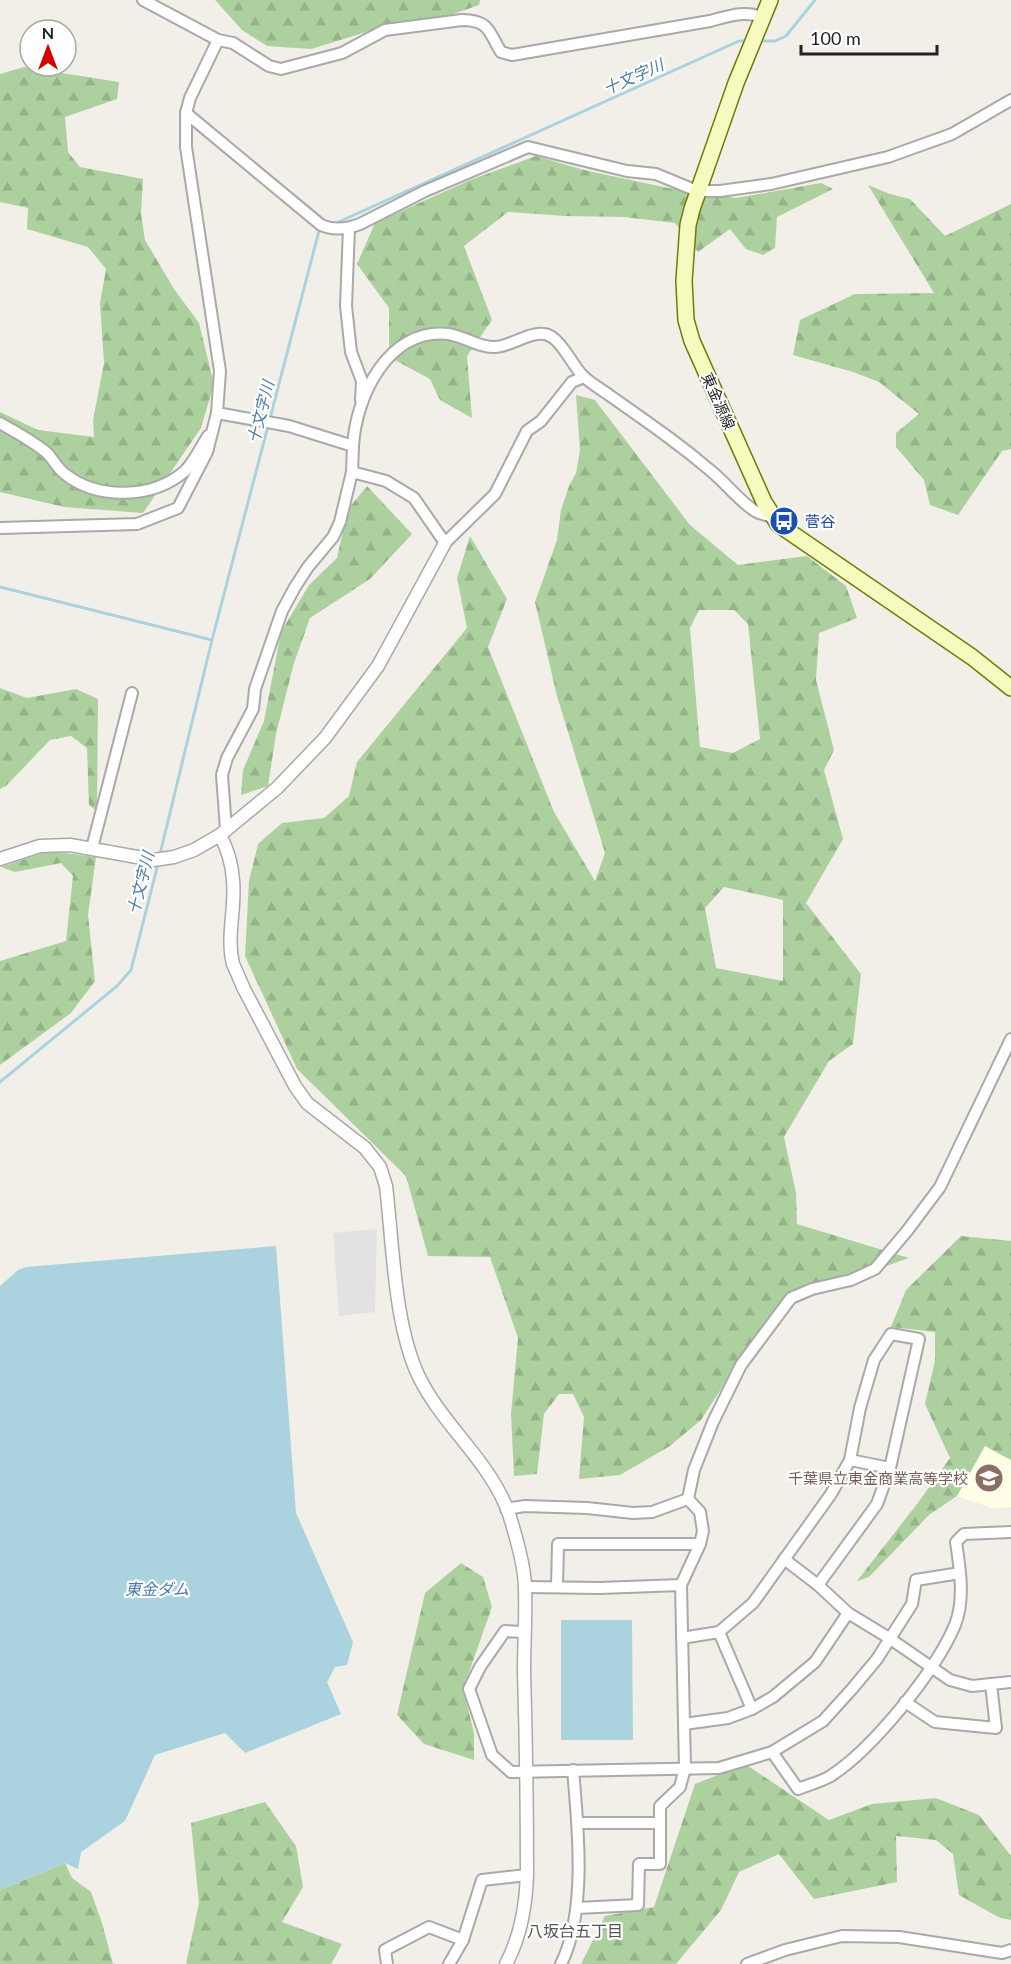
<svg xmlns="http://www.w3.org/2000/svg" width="1011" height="1964" viewBox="0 0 1011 1964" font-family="Lato,'Noto Sans JP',sans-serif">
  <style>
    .education { fill: #ffffe5 }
    .forest { fill: url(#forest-firs); fill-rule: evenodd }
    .parking { fill: #e2e2e2 }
    .water { fill: #aad3df }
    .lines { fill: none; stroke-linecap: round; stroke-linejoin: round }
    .stream { stroke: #aad3df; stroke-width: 3 }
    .minor-casing { stroke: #a9a9a9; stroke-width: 14 }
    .tertiary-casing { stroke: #a9a9a9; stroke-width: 15 }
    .secondary-casing { stroke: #707d05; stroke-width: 18 }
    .minor { stroke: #fff; stroke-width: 10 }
    .tertiary { stroke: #fff; stroke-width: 12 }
    .secondary { stroke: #f7fabf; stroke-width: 15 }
    .labels { text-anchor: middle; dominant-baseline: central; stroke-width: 4.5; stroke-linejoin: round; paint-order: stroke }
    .street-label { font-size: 15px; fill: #222; stroke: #fff }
    .transit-label { font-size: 15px; fill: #164399; stroke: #fff; text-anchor: start }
    .education-label { font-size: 15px; fill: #785e54; stroke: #fff; text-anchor: end }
    .water-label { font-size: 16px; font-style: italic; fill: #4a7aab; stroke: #fff }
    .neighbourhood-label { font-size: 16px; fill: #555; stroke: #fff }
  </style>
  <defs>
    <pattern id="forest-firs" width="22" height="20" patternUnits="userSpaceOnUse" patternTransform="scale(1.5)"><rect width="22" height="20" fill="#add19e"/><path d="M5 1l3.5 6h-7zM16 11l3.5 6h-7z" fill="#95b388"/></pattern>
  </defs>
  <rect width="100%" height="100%" fill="#f2efe9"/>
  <polygon class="education" points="985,1446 1011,1460 1011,1507 992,1508 957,1496"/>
  <g class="forest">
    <polygon points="215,0 480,0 479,5 436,20 373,30 311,49 267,46 242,30"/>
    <polygon points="24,67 119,82 117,99 65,117 68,152 80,167 143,179 141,214 145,240 174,289 199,323 214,384 201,428 143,513 64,507 0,492 0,412 38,430 94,437 93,420 104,363 100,303 106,269 88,247 27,229 28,208 0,202 0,74"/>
    <polygon points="536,156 584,170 668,188 736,198 821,183 833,189 777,217 775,248 763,255 746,249 730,229 698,252 675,223 624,217 565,216 508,212 464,246 492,320 467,356 472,418 440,400 430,379 389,357 389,308 357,264 375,223 470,180"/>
    <polygon points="868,185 890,194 910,199 945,236 1011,204 1011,449 1002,451 958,515 930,505 924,480 896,447 896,433 919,414 879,382 853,372 793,355 800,320 855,294 934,293"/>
    <path d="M576,395L595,400L690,525L738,565L807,556L846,586L857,618L819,633L816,680L834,750L824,770L843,839L806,903L861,974L853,1044L829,1061L784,1137L796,1193L797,1224L909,1258L779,1304L760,1329L701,1420L670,1446L620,1475L579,1479L584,1417L573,1394H559L544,1414L537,1474L514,1476L511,1414L518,1338L490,1257L428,1256L406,1176L297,1069L245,956L249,881L258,844L282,823L324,818L349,796L357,762L467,628L457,578L470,536L507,599L488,647L554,812L595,881L605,853L557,696L535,602L557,540L561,510L569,486L576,473L580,450ZM699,610H734L748,624L760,739L733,753L700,747L690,628ZM724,887L783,900V981L716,968L705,908Z"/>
    <polygon points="367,486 412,534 370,579 310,618 294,663 276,734 268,786 241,795 243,770 264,721 281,632 309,585 337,558 348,509"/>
    <polygon points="0,688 27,698 76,689 98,699 97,811 89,805 87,748 71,736 50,740 7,785 0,789"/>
    <polygon points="49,851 96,857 88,915 95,981 71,1013 0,1065 0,961 66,941 73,876 61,863 15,872 1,867"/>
    <polygon points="961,1236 1011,1241 1011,1460 985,1446 957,1496 929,1515 869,1577 857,1581 917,1504 950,1458 925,1404 935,1361 935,1332 891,1327 906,1290"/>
    <polygon points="461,1563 483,1577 492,1607 463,1689 474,1733 474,1760 424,1744 397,1715 425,1593"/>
    <polygon points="745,1764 829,1820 872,1804 936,1798 979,1815 1011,1856 1011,1920 1000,1918 959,1895 953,1854 936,1840 896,1836 897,1882 814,1899 779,1854 739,1872 721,1910 676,1964 581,1964 605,1916 654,1907 695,1784"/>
    <polygon points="265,1802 296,1846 303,1887 282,1922 342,1944 331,1964 186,1964 199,1903 191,1823"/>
    <polygon points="65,1863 72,1878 91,1892 102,1923 113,1964 0,1964 0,1890"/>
  </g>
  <polygon class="parking" points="377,1229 375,1312 339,1316 333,1233"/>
  <g class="water">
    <polygon points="276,1246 296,1513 353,1642 347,1665 335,1667 327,1682 341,1714 245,1753 225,1733 155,1755 125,1821 81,1852 78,1869 65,1863 0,1890 0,1286 18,1270 26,1267"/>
    <polygon points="561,1620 632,1620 633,1740 561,1740"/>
  </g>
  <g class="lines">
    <g class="stream">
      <polyline points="760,41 775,41 786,36 815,0"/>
      <polyline points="334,224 739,41 747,41"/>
      <polyline points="0,587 212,640"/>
      <polyline points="160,854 212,640 319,231 323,230"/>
      <polyline points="0,1082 117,986 131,970 158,864"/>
    </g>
    <g class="minor-casing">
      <g id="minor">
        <path d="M143,0L218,40L233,43L269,66L281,69L342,53L385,30L462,20C490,20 489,33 501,52L512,55L710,21C729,16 745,10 764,18"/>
        <path d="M186,113L321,225C334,231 347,229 360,224L425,191L528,147L627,171L656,174L697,191H720L771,184L888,157L952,134L1011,100"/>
        <polyline points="349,228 346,306 351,352 362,381 361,400"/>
        <path d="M217,413L289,426L353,446C356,396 388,328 448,334C464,336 479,348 495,347C512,347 535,326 552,337C565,346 572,365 583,376C590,383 601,389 609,395C629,409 649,423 668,437C683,448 697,459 711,471C726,483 739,501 755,511C760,514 767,515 772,517"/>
        <path d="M0,423C15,432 33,441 47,453C53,459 57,468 65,474C98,500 153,499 185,471C194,462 201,447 208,436"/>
        <polyline points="352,472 386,481 414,498 445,543 495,494 527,431 541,421 572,382 584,377"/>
        <polyline points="0,528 137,524 178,508 207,452 217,413 220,371 186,147 186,113 190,98 218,40"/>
        <polyline points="226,829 222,775 227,758 253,709 255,689 282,611 295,587 308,567 333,537 340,522 352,472 353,446"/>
        <polyline points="92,848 132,693"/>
        <polyline points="850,1460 890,1468"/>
        <polyline points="688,1499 694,1470 713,1422 741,1365 791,1298 812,1289 851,1280 875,1269 907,1231 940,1187 1011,1039"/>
        <polyline points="506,1509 525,1506 587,1508 633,1513 652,1512 688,1499"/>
        <polyline points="784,1559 818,1585 848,1613 889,1638 950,1680 972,1686 1011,1682"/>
        <polyline points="557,1586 558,1544 700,1544"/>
        <polyline points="525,1587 600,1588 681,1585"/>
        <polyline points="524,1632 505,1631 480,1667 469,1689 492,1755 511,1772 719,1768 772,1752 823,1721 852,1689 877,1659 912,1604 916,1580 960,1573"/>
        <polyline points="719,1632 752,1709"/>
        <polyline points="682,1638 719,1632 753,1603 831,1494 850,1460 860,1408 874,1360 891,1334 919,1339 890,1468 877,1504 818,1585"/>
        <polyline points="905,1702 935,1722 996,1728 991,1684"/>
        <polyline points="684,1724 728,1718 752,1709 773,1697 815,1662 848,1613"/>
        <path d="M772,1752L798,1789C808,1785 820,1782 829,1777C872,1750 935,1672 955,1625C965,1600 960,1568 956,1542L964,1534L1011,1532"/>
        <polyline points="578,1823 659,1823"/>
        <polyline points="577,1908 638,1905 639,1864 660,1864 660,1806 680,1787 685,1768 681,1585 700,1544 703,1531 700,1512 688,1499"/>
        <polyline points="387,1964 385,1950 429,1927 463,1940"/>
        <polyline points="449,1964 463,1940 482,1880 527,1875"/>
        <path d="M561,1964C587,1912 578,1827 573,1770"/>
        <polyline points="747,1964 785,1950 842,1936 899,1937 1002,1953 1011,1950"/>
      </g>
    </g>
    <g class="tertiary-casing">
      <g id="tertiary">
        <path d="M220,835C227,848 232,865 233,880C236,908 226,936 233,964L244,989L295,1086L307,1103L365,1148L380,1167L386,1186C393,1244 394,1325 419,1377C443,1426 491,1462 509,1514C515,1533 525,1569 525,1589C526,1616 524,1643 524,1671C526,1739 527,1807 527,1875C526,1906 521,1936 506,1964"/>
        <polyline points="0,859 40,846 70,845 154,860 174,857 194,850 220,835 277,788 325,738 378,666 445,543"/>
      </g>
    </g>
    <g class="secondary-casing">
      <polyline id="secondary" points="770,0 736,83 692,209 688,225 684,281 686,320 692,341 764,502 778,524 972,657 1011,688"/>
    </g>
    <use href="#minor" class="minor"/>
    <use href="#tertiary" class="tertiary"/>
    <use href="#secondary" class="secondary"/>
  </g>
  <defs>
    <g id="bus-disc" transform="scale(1.5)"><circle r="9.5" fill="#1a4fb4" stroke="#fff"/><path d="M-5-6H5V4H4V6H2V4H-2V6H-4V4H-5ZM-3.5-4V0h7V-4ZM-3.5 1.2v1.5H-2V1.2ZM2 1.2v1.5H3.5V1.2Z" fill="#fff"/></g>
    <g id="school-disc" transform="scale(1.5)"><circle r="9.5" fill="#8d6e63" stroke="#fff"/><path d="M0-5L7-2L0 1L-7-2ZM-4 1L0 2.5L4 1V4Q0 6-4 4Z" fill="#fff"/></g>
  </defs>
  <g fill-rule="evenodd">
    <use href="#bus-disc" x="784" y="521"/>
    <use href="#school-disc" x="989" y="1478"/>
  </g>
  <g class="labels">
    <g class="street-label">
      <text transform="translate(719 401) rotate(66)">東金源線</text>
    </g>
    <g class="transit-label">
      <text x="805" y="521">菅谷</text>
    </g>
    <g class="education-label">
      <text x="968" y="1478">千葉県立東金商業高等学校</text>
    </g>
    <g class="water-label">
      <text transform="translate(633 76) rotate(-24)">十文字川</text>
      <text transform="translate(260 412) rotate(-76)">十文字川</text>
      <text transform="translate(140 883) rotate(-76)">十文字川</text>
      <text x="157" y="1588">東金ダム</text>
    </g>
    <g class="neighbourhood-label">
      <text x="575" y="1930">八坂台五丁目</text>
    </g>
  </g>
  <g transform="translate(48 48)"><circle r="28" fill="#ffffff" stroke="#a7a7a7" stroke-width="1.5"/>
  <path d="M0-4.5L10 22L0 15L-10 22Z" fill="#d40000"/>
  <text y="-9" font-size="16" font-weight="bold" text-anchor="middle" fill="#222222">N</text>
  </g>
  <path d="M801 45v9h136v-9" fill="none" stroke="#222222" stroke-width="3"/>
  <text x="810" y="45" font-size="18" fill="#222222" stroke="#ffffff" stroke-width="4.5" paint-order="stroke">100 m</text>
</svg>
